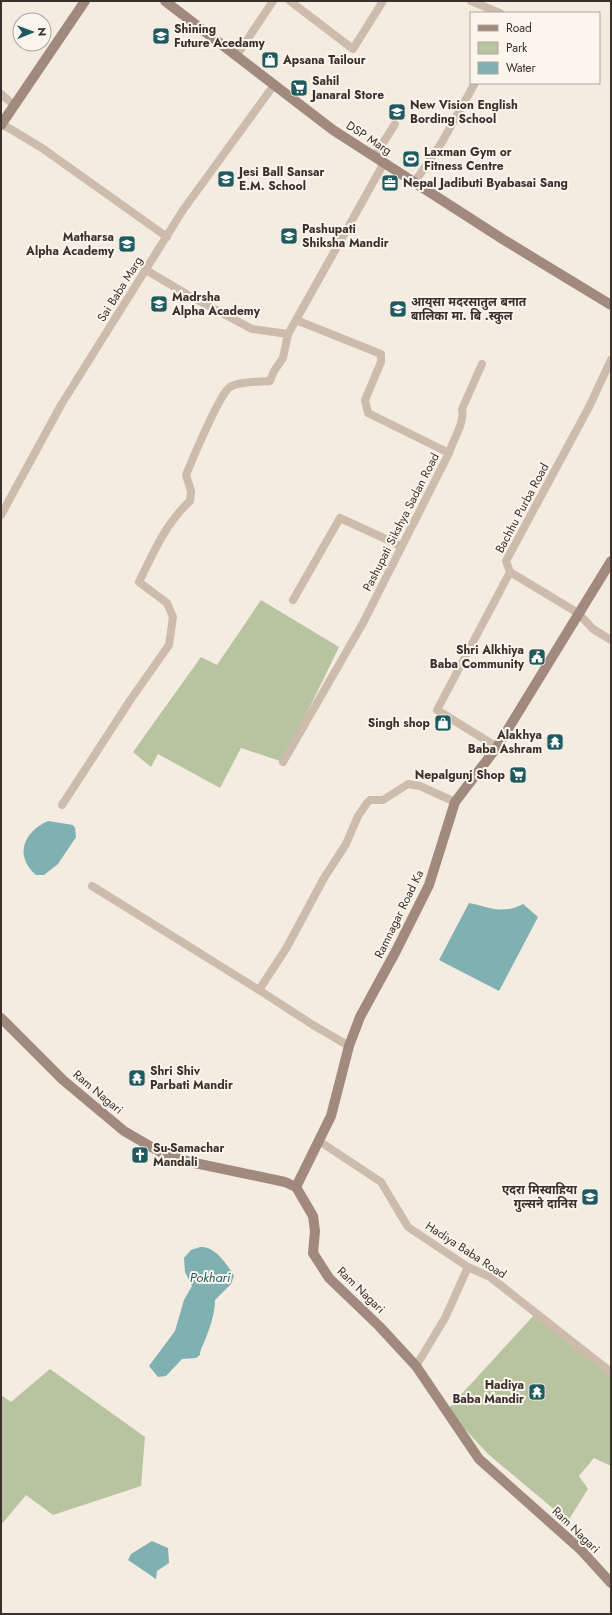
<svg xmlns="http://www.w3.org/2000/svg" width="612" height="1615" viewBox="0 0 612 1615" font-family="Jost,'Noto Sans Devanagari',sans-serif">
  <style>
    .green { fill: #b8c4a0 }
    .water { fill: #7fb0b2 }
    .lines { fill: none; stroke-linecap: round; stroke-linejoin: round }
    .street { stroke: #cdbbac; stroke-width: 8 }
    .secondary { stroke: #a18a7d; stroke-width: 10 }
    .labels { text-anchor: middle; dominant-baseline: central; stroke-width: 4; stroke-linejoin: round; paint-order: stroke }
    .poi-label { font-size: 12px; font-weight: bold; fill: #3b302b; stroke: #fbf5ee; text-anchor: start }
    .street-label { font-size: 12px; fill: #3b302b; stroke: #fbf5ee }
    .water-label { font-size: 13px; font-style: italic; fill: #1f5a5e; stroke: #fbf5ee }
  </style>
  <rect width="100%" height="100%" fill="#f4ebe1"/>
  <g class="green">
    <polygon points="261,600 339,647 283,762 241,748 220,788 158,754 151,767 133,752 201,657 217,665"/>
    <polygon points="536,1313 611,1370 611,1466 594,1458 579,1476 588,1489 568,1521 488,1454 447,1410"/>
    <polygon points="50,1369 145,1437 141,1486 53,1515 26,1495 1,1525 1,1395 11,1402"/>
  </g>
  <g class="water">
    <path d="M48,821L73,825L75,828L76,837L58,864L44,875H36C14,856 23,832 48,821Z"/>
    <path d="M469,903C490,907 502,915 523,904L538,917L499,991L439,960Z"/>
    <path d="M200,1247C215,1246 227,1264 234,1276L231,1284L215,1300C215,1313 210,1328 205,1340C203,1346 200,1349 200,1355L196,1358L182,1359L166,1376L158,1377L149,1366L175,1331L184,1300L192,1286L185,1272L184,1258L191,1250Z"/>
    <polygon points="152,1541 168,1548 169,1563 157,1571 156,1579 128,1560 131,1554"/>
  </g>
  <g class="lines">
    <g class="street">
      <polyline points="290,1 353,49 383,1"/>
      <polyline points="471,1 500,13"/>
      <polyline points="237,55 273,1"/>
      <polyline points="1,94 15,106"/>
      <polyline points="2,124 42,148 167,237"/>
      <polyline points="374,157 395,124"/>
      <polyline points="414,183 442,142 475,83"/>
      <polyline points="146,270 188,295 252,329 288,334 296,320"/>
      <path d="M449,453C453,440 465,422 462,409L482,364"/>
      <polyline points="1,515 61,405 183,210 274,85"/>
      <polyline points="510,572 578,613 593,629 611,640"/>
      <polyline points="293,600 340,518 401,546"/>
      <polyline points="497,747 437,710 510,572 506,561 589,407 611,360"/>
      <polyline points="283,762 363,623 449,453 368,413 365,400 381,362 381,354 296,320 384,163"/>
      <path d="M62,805L131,699L169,645L173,617L167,603L139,582C153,553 166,523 190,501L191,491L186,475C192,460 220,393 230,387C240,381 259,382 270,381L274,371L283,358L288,334"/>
      <polyline points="92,886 259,990"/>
      <polyline points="349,1046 313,1025 259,990 287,947 324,878 346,844 358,816 367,803 370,800 383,800 408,784 420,786 455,802"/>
      <polyline points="319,1141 381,1182 408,1227 468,1267 490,1277 611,1372"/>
      <polyline points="416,1366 445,1318 468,1267"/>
    </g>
    <g class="secondary">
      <polyline points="165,1 333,130 504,240 611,305"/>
      <polyline points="1,125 85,1"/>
      <polyline points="1,1018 63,1080 124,1131 160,1152 190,1162 285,1182 296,1187 313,1216 315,1231 313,1253 329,1278 379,1326 416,1366 479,1459 580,1549 611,1583"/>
      <polyline points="296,1187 331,1116 349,1046 360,1017 396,951 429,885 455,802 497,747 611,561"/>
    </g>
  </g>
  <defs>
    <g id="school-square" transform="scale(0.9)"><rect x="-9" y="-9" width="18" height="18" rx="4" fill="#1f5a5e" stroke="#fbf5ee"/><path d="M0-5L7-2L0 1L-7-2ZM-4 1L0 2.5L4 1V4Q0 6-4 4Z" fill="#fff"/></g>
    <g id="shop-square" transform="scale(0.9)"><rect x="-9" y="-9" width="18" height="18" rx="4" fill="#1f5a5e" stroke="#fbf5ee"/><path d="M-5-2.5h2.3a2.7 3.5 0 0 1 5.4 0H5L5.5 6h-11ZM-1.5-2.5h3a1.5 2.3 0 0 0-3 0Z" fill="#fff"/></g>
    <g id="supermarket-square" transform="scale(0.9)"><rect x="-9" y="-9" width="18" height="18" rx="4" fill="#1f5a5e" stroke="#fbf5ee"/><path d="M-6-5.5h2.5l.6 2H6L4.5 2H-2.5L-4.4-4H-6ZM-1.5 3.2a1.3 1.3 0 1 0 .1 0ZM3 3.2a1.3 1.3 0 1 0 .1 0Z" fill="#fff"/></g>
    <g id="stadium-square" transform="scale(0.9)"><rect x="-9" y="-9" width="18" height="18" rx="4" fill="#1f5a5e" stroke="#fbf5ee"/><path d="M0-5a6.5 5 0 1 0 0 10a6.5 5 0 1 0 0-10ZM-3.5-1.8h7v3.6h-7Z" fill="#fff"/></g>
    <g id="office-square" transform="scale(0.9)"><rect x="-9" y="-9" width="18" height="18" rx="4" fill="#1f5a5e" stroke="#fbf5ee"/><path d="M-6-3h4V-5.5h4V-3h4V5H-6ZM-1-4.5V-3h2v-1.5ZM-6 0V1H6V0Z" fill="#fff"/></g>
    <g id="civic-square" transform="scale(0.9)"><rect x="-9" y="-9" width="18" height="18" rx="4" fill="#1f5a5e" stroke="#fbf5ee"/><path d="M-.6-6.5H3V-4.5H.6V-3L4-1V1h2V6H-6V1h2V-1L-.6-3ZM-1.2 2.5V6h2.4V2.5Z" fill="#fff"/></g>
    <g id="temple-square" transform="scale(0.9)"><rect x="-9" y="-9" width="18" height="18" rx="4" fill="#1f5a5e" stroke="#fbf5ee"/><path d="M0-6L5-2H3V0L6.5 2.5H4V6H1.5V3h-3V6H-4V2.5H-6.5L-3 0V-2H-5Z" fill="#fff"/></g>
    <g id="church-square" transform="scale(0.9)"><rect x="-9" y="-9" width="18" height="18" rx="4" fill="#1f5a5e" stroke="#fbf5ee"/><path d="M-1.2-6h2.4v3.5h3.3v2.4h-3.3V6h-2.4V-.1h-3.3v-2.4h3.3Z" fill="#fff"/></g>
  </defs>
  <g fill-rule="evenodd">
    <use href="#school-square" x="161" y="36"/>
    <use href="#shop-square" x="270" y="60"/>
    <use href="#supermarket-square" x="299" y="88"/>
    <use href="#school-square" x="397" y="112"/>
    <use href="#stadium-square" x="411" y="159"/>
    <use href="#school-square" x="226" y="179"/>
    <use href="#office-square" x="390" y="183"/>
    <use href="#school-square" x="289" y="236"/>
    <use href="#school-square" x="127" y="244"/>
    <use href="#school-square" x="159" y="304"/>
    <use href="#school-square" x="398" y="309"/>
    <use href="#civic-square" x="537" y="657"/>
    <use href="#shop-square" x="443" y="723"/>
    <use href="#temple-square" x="555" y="742"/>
    <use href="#supermarket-square" x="518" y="775"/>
    <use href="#temple-square" x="137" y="1078"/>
    <use href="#church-square" x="140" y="1155"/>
    <use href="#school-square" x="590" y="1197"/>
    <use href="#temple-square" x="537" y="1392"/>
  </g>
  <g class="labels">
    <g class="poi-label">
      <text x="174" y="29">Shining<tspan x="174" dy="14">Future Acedamy</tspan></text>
      <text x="283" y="60">Apsana Tailour</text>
      <text x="312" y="81">Sahil<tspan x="312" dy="14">Janaral Store</tspan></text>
      <text x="410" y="105">New Vision English<tspan x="410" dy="14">Bording School</tspan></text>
      <text x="424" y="152">Laxman Gym or<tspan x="424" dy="14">Fitness Centre</tspan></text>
      <text x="239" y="172">Jesi Ball Sansar<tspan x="239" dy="14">E.M. School</tspan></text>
      <text x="403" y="183">Nepal Jadibuti Byabasai Sang</text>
      <text x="302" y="229">Pashupati<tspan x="302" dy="14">Shiksha Mandir</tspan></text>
      <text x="114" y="237" text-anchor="end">Matharsa<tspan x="114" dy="14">Alpha Academy</tspan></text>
      <text x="172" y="297">Madrsha<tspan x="172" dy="14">Alpha Academy</tspan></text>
      <text x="411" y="302">आयुसा मदरसातुल बनात<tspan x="411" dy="14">बालिका मा. बि .स्कुल</tspan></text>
      <text x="524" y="650" text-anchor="end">Shri Alkhiya<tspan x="524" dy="14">Baba Community</tspan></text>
      <text x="430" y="723" text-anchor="end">Singh shop</text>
      <text x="542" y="735" text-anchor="end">Alakhya<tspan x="542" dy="14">Baba Ashram</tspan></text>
      <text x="505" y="775" text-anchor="end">Nepalgunj Shop</text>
      <text x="150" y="1071">Shri Shiv<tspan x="150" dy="14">Parbati Mandir</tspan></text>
      <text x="153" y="1148">Su-Samachar<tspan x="153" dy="14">Mandali</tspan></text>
      <text x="577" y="1190" text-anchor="end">एदरा मिस्वाहिया<tspan x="577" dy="14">गुल्सने दानिस</tspan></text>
      <text x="524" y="1385" text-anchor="end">Hadiya<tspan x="524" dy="14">Baba Mandir</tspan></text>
    </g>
    <g class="street-label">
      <text transform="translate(369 138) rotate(33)">DSP Marg</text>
      <text transform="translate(120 289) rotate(-58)">Sai Baba Marg</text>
      <text transform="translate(522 508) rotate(-62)">Bachhu Purba Road</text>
      <text transform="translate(401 522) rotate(-63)">Pashupati Sikshya Sadan Road</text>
      <text transform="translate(399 914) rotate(-64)">Ramnagar Road Ka</text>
      <text transform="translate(98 1092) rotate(40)">Ram Nagari</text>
      <text transform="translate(466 1250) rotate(33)">Hadiya Baba Road</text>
      <text transform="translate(361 1290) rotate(44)">Ram Nagari</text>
      <text transform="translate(576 1530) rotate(44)">Ram Nagari</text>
    </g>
    <g class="water-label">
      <text x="210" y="1277">Pokhari</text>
    </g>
  </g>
  <rect width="612" height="1615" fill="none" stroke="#3b302b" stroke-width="4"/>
  <rect x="470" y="12" width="130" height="72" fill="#fbf5ee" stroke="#aea6a0"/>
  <rect x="478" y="25" width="20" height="6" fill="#a18a7d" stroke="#aea6a0"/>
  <text x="506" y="32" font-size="12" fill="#3b302b">Road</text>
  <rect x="478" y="42" width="20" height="12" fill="#b8c4a0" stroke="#aea6a0"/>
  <text x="506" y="52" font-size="12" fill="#3b302b">Park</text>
  <rect x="478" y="62" width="20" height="12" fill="#7fb0b2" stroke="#aea6a0"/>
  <text x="506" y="72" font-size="12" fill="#3b302b">Water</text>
  <g transform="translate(32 32) rotate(89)"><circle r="19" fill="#fbf5ee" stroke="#aea6a0"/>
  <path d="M0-3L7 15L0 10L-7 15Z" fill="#1f5a5e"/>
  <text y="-6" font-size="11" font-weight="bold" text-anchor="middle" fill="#3b302b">N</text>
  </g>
</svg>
